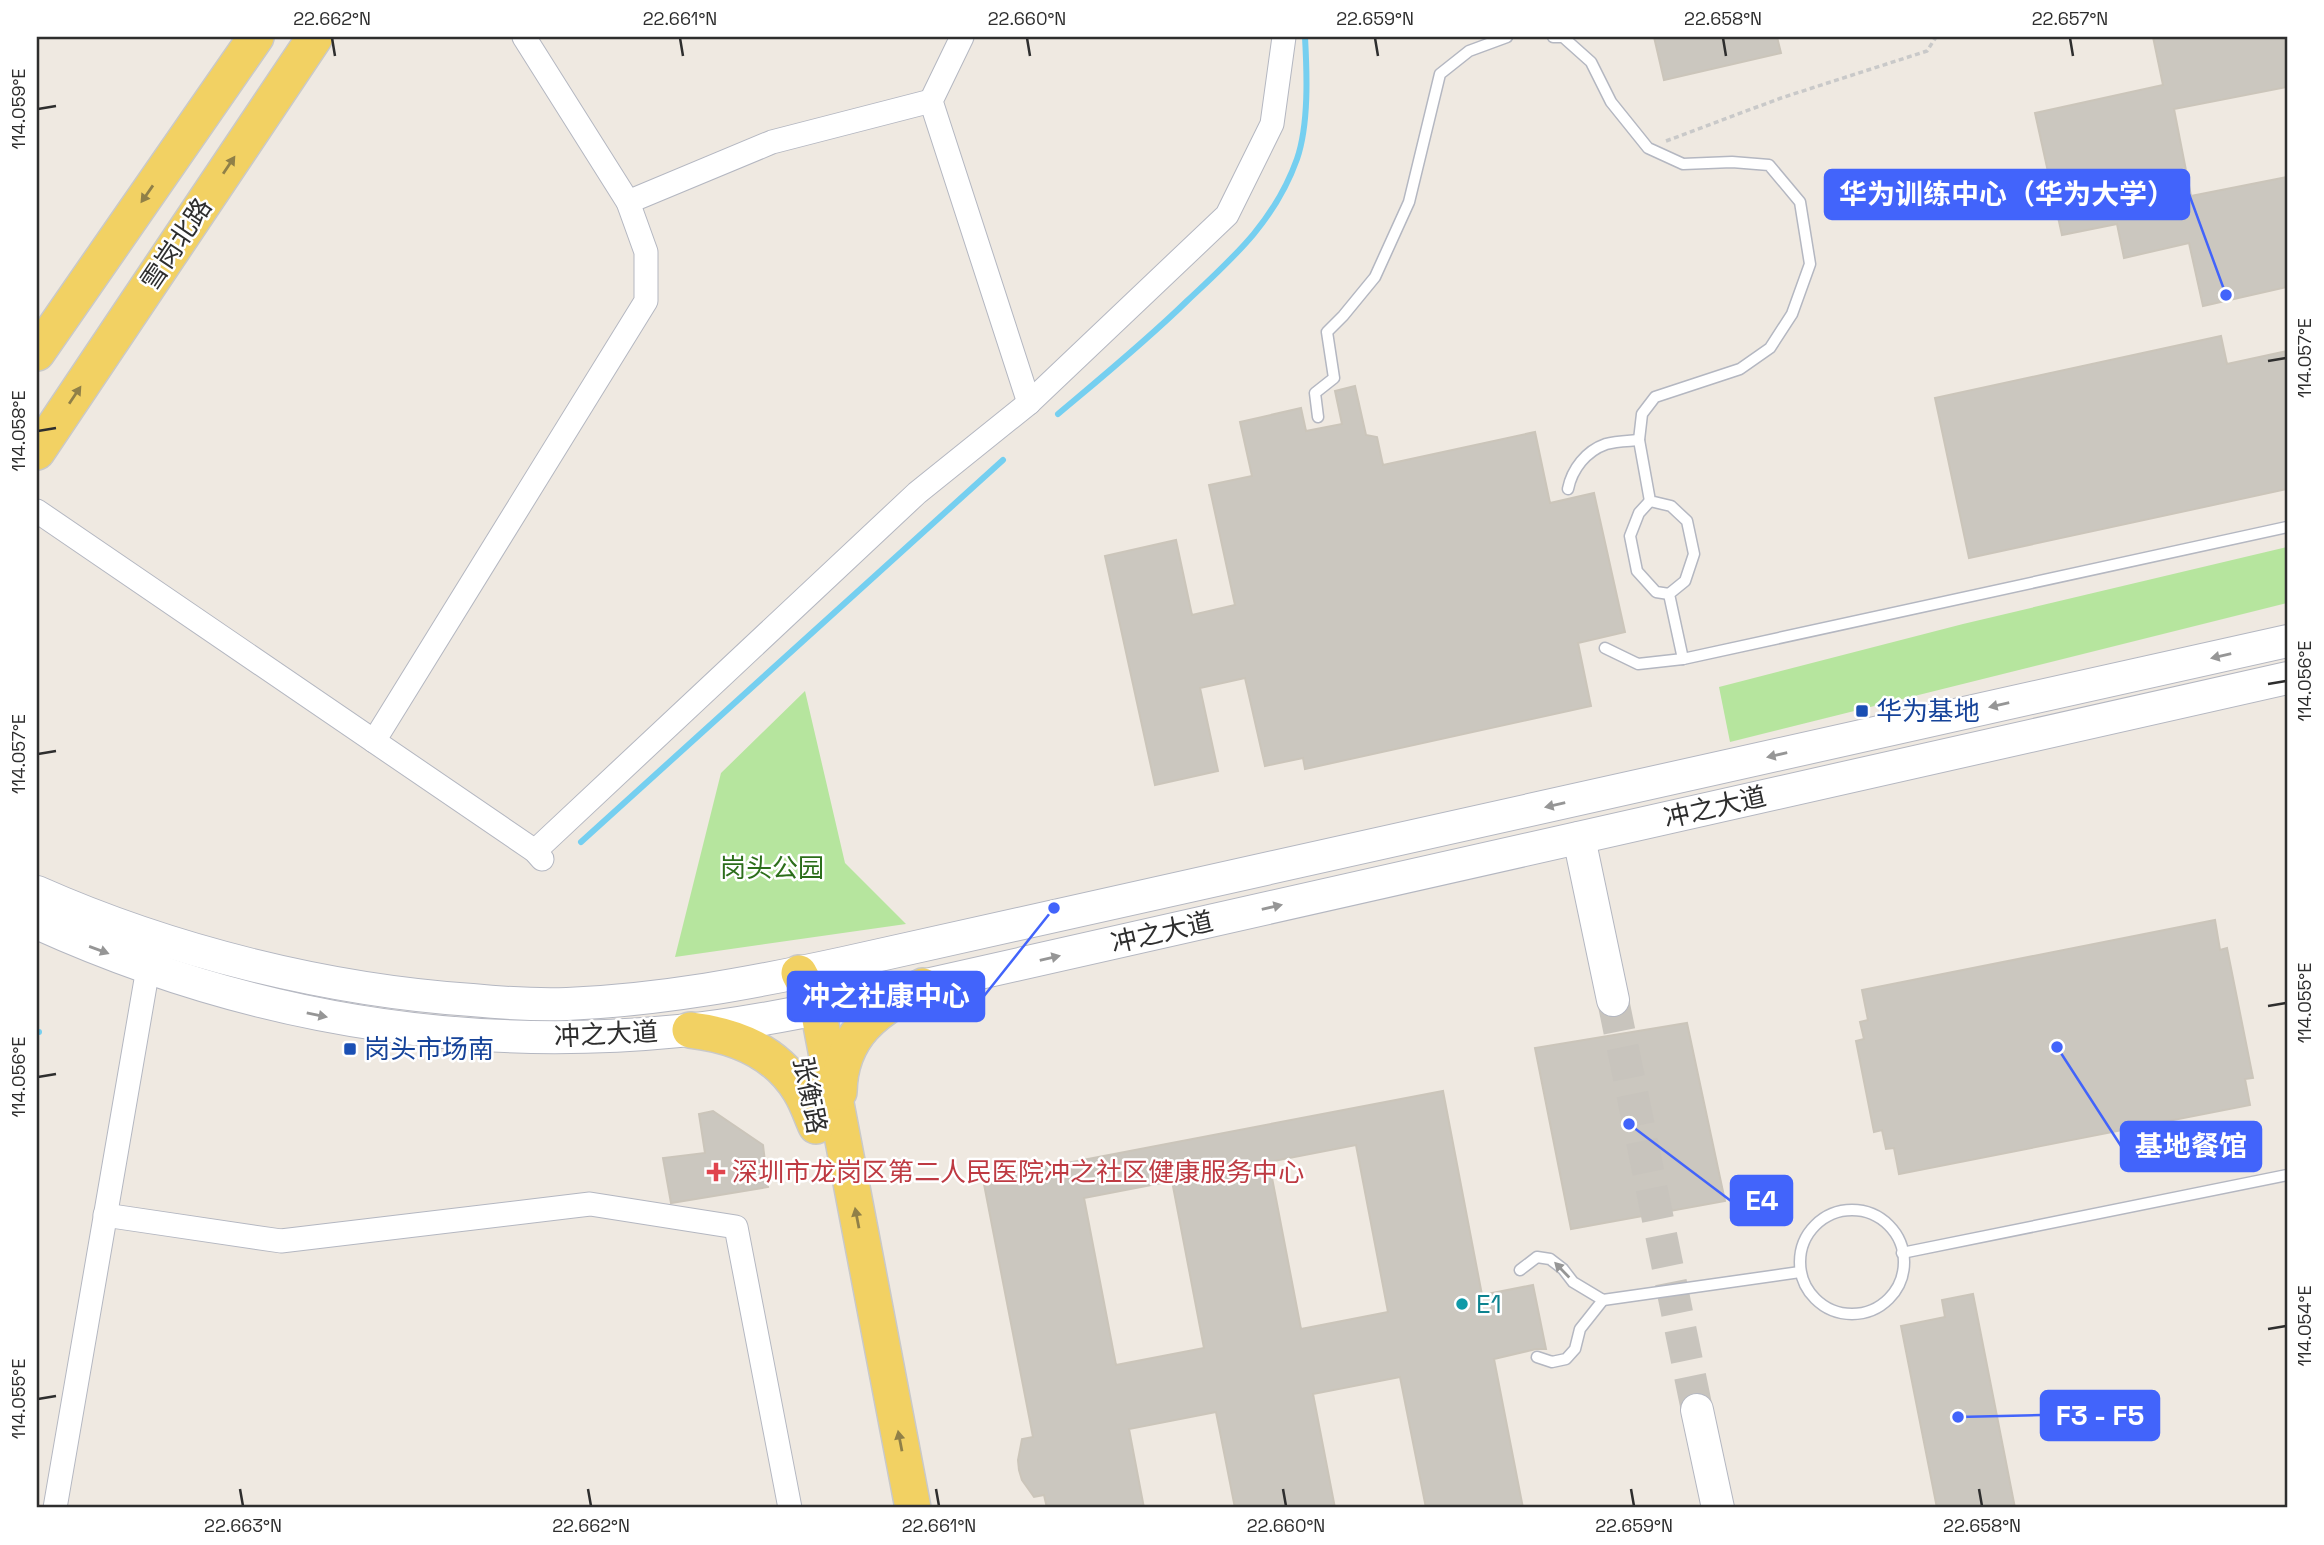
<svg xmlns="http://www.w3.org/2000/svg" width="2324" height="1545" viewBox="0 0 2324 1545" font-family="'Space Grotesk','Noto Sans SC',sans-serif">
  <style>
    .green { fill: #b6e59e }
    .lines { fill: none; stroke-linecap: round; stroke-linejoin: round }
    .stream { stroke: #75cff0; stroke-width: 6 }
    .building { fill: #cbc7bf; stroke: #cbc5ba; stroke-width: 2; fill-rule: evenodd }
    .secondary-tunnel { stroke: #c8c4bd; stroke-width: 32; stroke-dasharray: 32 16; stroke-linecap: butt }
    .lane-casing { stroke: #b4b7c1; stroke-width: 13 }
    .street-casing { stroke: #b4b7c1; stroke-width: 25 }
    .secondary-casing { stroke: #b4b7c1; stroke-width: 34 }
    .primary-casing { stroke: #c9c9c9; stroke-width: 38 }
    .path { stroke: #c9c9c9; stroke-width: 3.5; stroke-dasharray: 5 3.5; stroke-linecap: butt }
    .lane { stroke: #fff; stroke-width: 10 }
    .street { stroke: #fff; stroke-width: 23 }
    .secondary { stroke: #fff; stroke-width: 32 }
    .primary { stroke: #f2d163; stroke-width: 35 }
    .oneway { fill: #908048 }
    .oneway2 { fill: #969696 }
    .ticks { fill: none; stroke: #2e2e2e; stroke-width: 2.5 }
    .transit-dot { fill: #1a4fb4; stroke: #fff; stroke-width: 2.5 }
    .health-dot { fill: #e0444e; stroke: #fff; stroke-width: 2.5 }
    .culture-dot { fill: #0f9aa8; stroke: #fff; stroke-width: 2.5 }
    .labels { text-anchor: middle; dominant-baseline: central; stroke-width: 5; stroke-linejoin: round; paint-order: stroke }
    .street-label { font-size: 26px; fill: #2e2e2e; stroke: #fff }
    .transit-label { font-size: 26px; fill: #164399; stroke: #fff; text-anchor: start }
    .park-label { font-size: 26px; fill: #2c6e1b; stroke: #fff }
    .health-label { font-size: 26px; fill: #be3a42; stroke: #fff; text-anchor: start }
    .culture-label { font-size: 26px; fill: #0d838f; stroke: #fff; text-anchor: start }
    .leader { fill: none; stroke: #4264fb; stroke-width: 2.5 }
    .callout-dot { fill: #4264fb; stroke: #fff; stroke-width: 2.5 }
    .callout { fill: #4264fb; stroke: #4264fb; stroke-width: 2.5 }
    .callout-label { font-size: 28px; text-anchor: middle; font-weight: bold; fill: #fff }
    .neatline { fill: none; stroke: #2e2e2e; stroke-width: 2.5 }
    .ticks-label { font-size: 18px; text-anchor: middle; fill: #2e2e2e }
  </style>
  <rect width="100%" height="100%" fill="#efe9e1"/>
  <g class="green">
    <polygon points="2287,547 2287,603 1730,742 1719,687 1963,624"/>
    <polygon points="805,691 845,863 906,924 675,957 721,773"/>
  </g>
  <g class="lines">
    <g class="stream">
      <path d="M1058,414C1102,377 1146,341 1187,301C1233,258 1275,221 1297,159C1309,124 1307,73 1305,37"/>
      <polyline points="581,842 1003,460"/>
      <polyline points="37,1032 39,1032"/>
    </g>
  </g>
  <g class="building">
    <polygon points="1654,37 1777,37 1781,53 1664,80"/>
    <polygon points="2153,37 2287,37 2287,87 2174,109 2191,196 2287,177 2287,287 2203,306 2189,243 2124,258 2117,224 2062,235 2035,113 2163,85"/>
    <polygon points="2221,336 2227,364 2287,351 2287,489 1969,558 1935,398"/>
    <polygon points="1355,386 1366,435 1377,437 1383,465 1535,432 1550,503 1594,493 1625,632 1578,643 1591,706 1305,769 1303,758 1265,766 1245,678 1200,688 1218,771 1155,785 1105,556 1176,540 1192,615 1235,605 1209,485 1252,476 1240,422 1301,408 1306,431 1342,424 1335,391"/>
    <polygon points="2215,920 2220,950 2227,948 2253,1078 2245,1079 2250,1105 1899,1174 1894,1148 1886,1149 1882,1130 1874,1132 1856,1041 1864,1039 1860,1022 1868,1020 1862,990"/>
    <polygon points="1687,1023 1725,1201 1571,1229 1535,1048"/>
    <path d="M1443,1091L1482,1295L1533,1285L1546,1349H1536L1494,1359L1523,1508H1426L1400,1377L1313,1394L1335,1508H1235L1216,1412L1129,1429L1144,1508H1047L1044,1495L1034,1497L1022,1480L1019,1470L1018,1460L1022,1439L1033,1437L983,1179ZM1356,1145L1388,1312L1301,1329L1269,1162ZM1172,1181L1204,1348L1116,1365L1084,1198Z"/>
    <polygon points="713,1111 763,1145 768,1187 671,1203 663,1158 705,1153 699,1114"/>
    <polygon points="1973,1294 2015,1508 1937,1508 1901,1326 1945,1317 1942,1300"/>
  </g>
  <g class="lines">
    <polyline class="secondary-tunnel" points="1613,1000 1697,1410"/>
    <g class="lane-casing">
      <g id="lane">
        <polyline points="1553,37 1563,37 1591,62 1611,102 1648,148 1683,164 1732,162 1769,165 1800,202 1810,264 1792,314 1770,348 1740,369 1655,397 1642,414 1639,440 1650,501 1671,506 1687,521 1694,554 1685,581 1669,594 1683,659"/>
        <polyline points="1318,417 1315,393 1334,378 1327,332 1343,316 1375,277 1409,202 1440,74 1469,51 1507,37"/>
        <path d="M1568,489C1572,469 1586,451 1606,444C1616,441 1629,441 1639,440"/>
        <polyline points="1650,501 1639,513 1630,536 1637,571 1656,592 1669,594"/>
        <polyline points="1605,648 1638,664 1683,659 2287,527"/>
        <circle cx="1852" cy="1262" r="52"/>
        <polyline points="1902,1253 2287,1175"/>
        <polyline points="1520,1270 1537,1257 1550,1259 1563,1269 1573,1282 1603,1300 1800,1272"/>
        <polyline points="1537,1357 1552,1362 1566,1359 1575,1349 1580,1329 1603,1300"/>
      </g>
    </g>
    <g class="street-casing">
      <g id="street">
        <polyline points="962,37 931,101 1029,403"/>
        <polyline points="628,202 772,142 931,101"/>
        <polyline points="37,511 535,851 542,859"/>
        <polyline points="374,741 646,301 646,252 628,202 524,37"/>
        <polyline points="535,851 917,493 1029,403 1227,215 1272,124 1284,37"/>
        <polyline points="105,1215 281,1241 590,1204 736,1227 790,1508"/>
        <polyline points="55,1508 148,968"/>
      </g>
    </g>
    <g class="secondary-casing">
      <g id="secondary">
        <polyline points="1579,838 1613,1000"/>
        <path d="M37,892C170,951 326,990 472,1000C503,1003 535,1005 567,1004C661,1000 752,983 844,963L2287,641"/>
        <path d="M37,923C240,1015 456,1053 679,1031C737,1025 794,1014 851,1002L2287,678"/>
        <polyline points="1697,1410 1718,1508"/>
      </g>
    </g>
    <g class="primary-casing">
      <g id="primary">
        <polyline points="37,353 256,37"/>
        <polyline points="37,452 315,37"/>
        <polyline points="799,973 818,1009 913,1508"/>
        <path d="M690,1030C734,1035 776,1051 800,1091C807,1102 811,1115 816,1126"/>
        <path d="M839,1092C840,1035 876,1009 923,986"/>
      </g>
    </g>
    <polyline class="path" points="1666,141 1781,98 1927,51 1936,37"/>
    <use href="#lane" class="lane"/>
    <use href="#street" class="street"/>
    <use href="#secondary" class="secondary"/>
    <use href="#primary" class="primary"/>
  </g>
  <defs><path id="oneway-solid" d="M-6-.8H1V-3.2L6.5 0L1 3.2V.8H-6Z" transform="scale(1.75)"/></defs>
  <g class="oneway">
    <use href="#oneway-solid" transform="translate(229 165) rotate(-56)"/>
    <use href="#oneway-solid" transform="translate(147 194) rotate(125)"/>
    <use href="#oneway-solid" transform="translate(75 395) rotate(-56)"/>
    <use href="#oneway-solid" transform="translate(857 1218) rotate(-101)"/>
    <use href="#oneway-solid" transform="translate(900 1441) rotate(-101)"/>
  </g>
  <g class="oneway2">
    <use href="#oneway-solid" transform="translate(2221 656) rotate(167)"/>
    <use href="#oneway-solid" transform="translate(1999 705) rotate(167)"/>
    <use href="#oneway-solid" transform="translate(1777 755) rotate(167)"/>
    <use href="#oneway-solid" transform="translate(1555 805) rotate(167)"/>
    <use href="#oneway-solid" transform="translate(1272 907) rotate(-13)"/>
    <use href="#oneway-solid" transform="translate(99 950) rotate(20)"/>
    <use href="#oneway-solid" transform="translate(1050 958) rotate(-13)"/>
    <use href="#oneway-solid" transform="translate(317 1015) rotate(12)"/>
    <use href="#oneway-solid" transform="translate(1562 1270) rotate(-134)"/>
  </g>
  <path class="ticks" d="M332,38L335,56M680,38L683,56M1027,38L1030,56M1375,38L1378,56M1723,38L1726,56M2070,38L2073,56M38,109L56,106M2268,361L2286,358M38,431L56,428M2268,684L2286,681M38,754L56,751M2268,1006L2286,1003M38,1077L56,1074M2268,1329L2286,1326M38,1399L56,1396M240,1489L243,1506M588,1489L591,1506M936,1489L939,1506M1283,1489L1286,1506M1631,1489L1634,1506M1979,1489L1982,1506"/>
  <g class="transit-dot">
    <rect x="1855" y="704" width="14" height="14" rx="3.5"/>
    <rect x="343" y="1042" width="14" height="14" rx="3.5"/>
  </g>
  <path class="health-dot" d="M712.5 1161.5h7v7h7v7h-7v7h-7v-7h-7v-7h7z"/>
  <circle class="culture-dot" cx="1462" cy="1304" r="7"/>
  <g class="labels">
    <g class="street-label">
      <text transform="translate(176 244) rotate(-56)">雪岗北路</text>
      <text transform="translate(1715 807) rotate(-13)">冲之大道</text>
      <text transform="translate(1162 932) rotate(-13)">冲之大道</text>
      <text transform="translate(606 1034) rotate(-3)">冲之大道</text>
      <text transform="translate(810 1095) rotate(79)">张衡路</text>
    </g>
    <g class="transit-label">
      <text x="1876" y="711">华为基地</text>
      <text x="364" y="1049">岗头市场南</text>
    </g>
    <g class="park-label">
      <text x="772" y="868">岗头公园</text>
    </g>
    <g class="health-label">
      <text x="732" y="1172">深圳市龙岗区第二人民医院冲之社区健康服务中心</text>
    </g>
    <g class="culture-label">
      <text x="1476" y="1304">E1</text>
    </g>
  </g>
  <path class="leader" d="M2226 295L2189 194M1054 908L984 996M2057 1047L2121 1146M1629 1124L1731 1201M1958 1417L2041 1415"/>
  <g class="callout-dot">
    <circle cx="2226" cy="295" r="7"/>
    <circle cx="1054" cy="908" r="7"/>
    <circle cx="2057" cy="1047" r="7"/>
    <circle cx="1629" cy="1124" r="7"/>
    <circle cx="1958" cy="1417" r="7"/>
  </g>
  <g class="callout">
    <rect x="1825" y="170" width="364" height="49" rx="7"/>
    <rect x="788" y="972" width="196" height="49" rx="7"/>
    <rect x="2121" y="1122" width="140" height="49" rx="7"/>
    <rect x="1731" y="1176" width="61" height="49" rx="7"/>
    <rect x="2041" y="1391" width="118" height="49" rx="7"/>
  </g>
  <g class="callout-label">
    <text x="2007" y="204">华为训练中心（华为大学）</text>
    <text x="886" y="1006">冲之社康中心</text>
    <text x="2191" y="1156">基地餐馆</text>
    <text x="1762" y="1210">E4</text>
    <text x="2100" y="1425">F3 - F5</text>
  </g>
  <rect width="2324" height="1545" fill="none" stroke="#ffffff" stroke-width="77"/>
  <rect x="38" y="38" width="2248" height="1468" class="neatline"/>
  <g class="ticks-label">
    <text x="332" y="25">22.662°N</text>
    <text x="680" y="25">22.661°N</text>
    <text x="1027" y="25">22.660°N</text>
    <text x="1375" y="25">22.659°N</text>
    <text x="1723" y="25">22.658°N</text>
    <text x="2070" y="25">22.657°N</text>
    <text transform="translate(19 109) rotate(-90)" y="6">114.059°E</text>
    <text transform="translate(2305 358) rotate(-90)" y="6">114.057°E</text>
    <text transform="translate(19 431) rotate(-90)" y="6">114.058°E</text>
    <text transform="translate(2305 681) rotate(-90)" y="6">114.056°E</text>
    <text transform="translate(19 754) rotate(-90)" y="6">114.057°E</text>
    <text transform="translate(2305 1003) rotate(-90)" y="6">114.055°E</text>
    <text transform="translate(19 1077) rotate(-90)" y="6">114.056°E</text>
    <text transform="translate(2305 1326) rotate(-90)" y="6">114.054°E</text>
    <text transform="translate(19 1399) rotate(-90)" y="6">114.055°E</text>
    <text x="243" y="1532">22.663°N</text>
    <text x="591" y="1532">22.662°N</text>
    <text x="939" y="1532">22.661°N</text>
    <text x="1286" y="1532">22.660°N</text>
    <text x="1634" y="1532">22.659°N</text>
    <text x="1982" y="1532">22.658°N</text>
  </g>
</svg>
